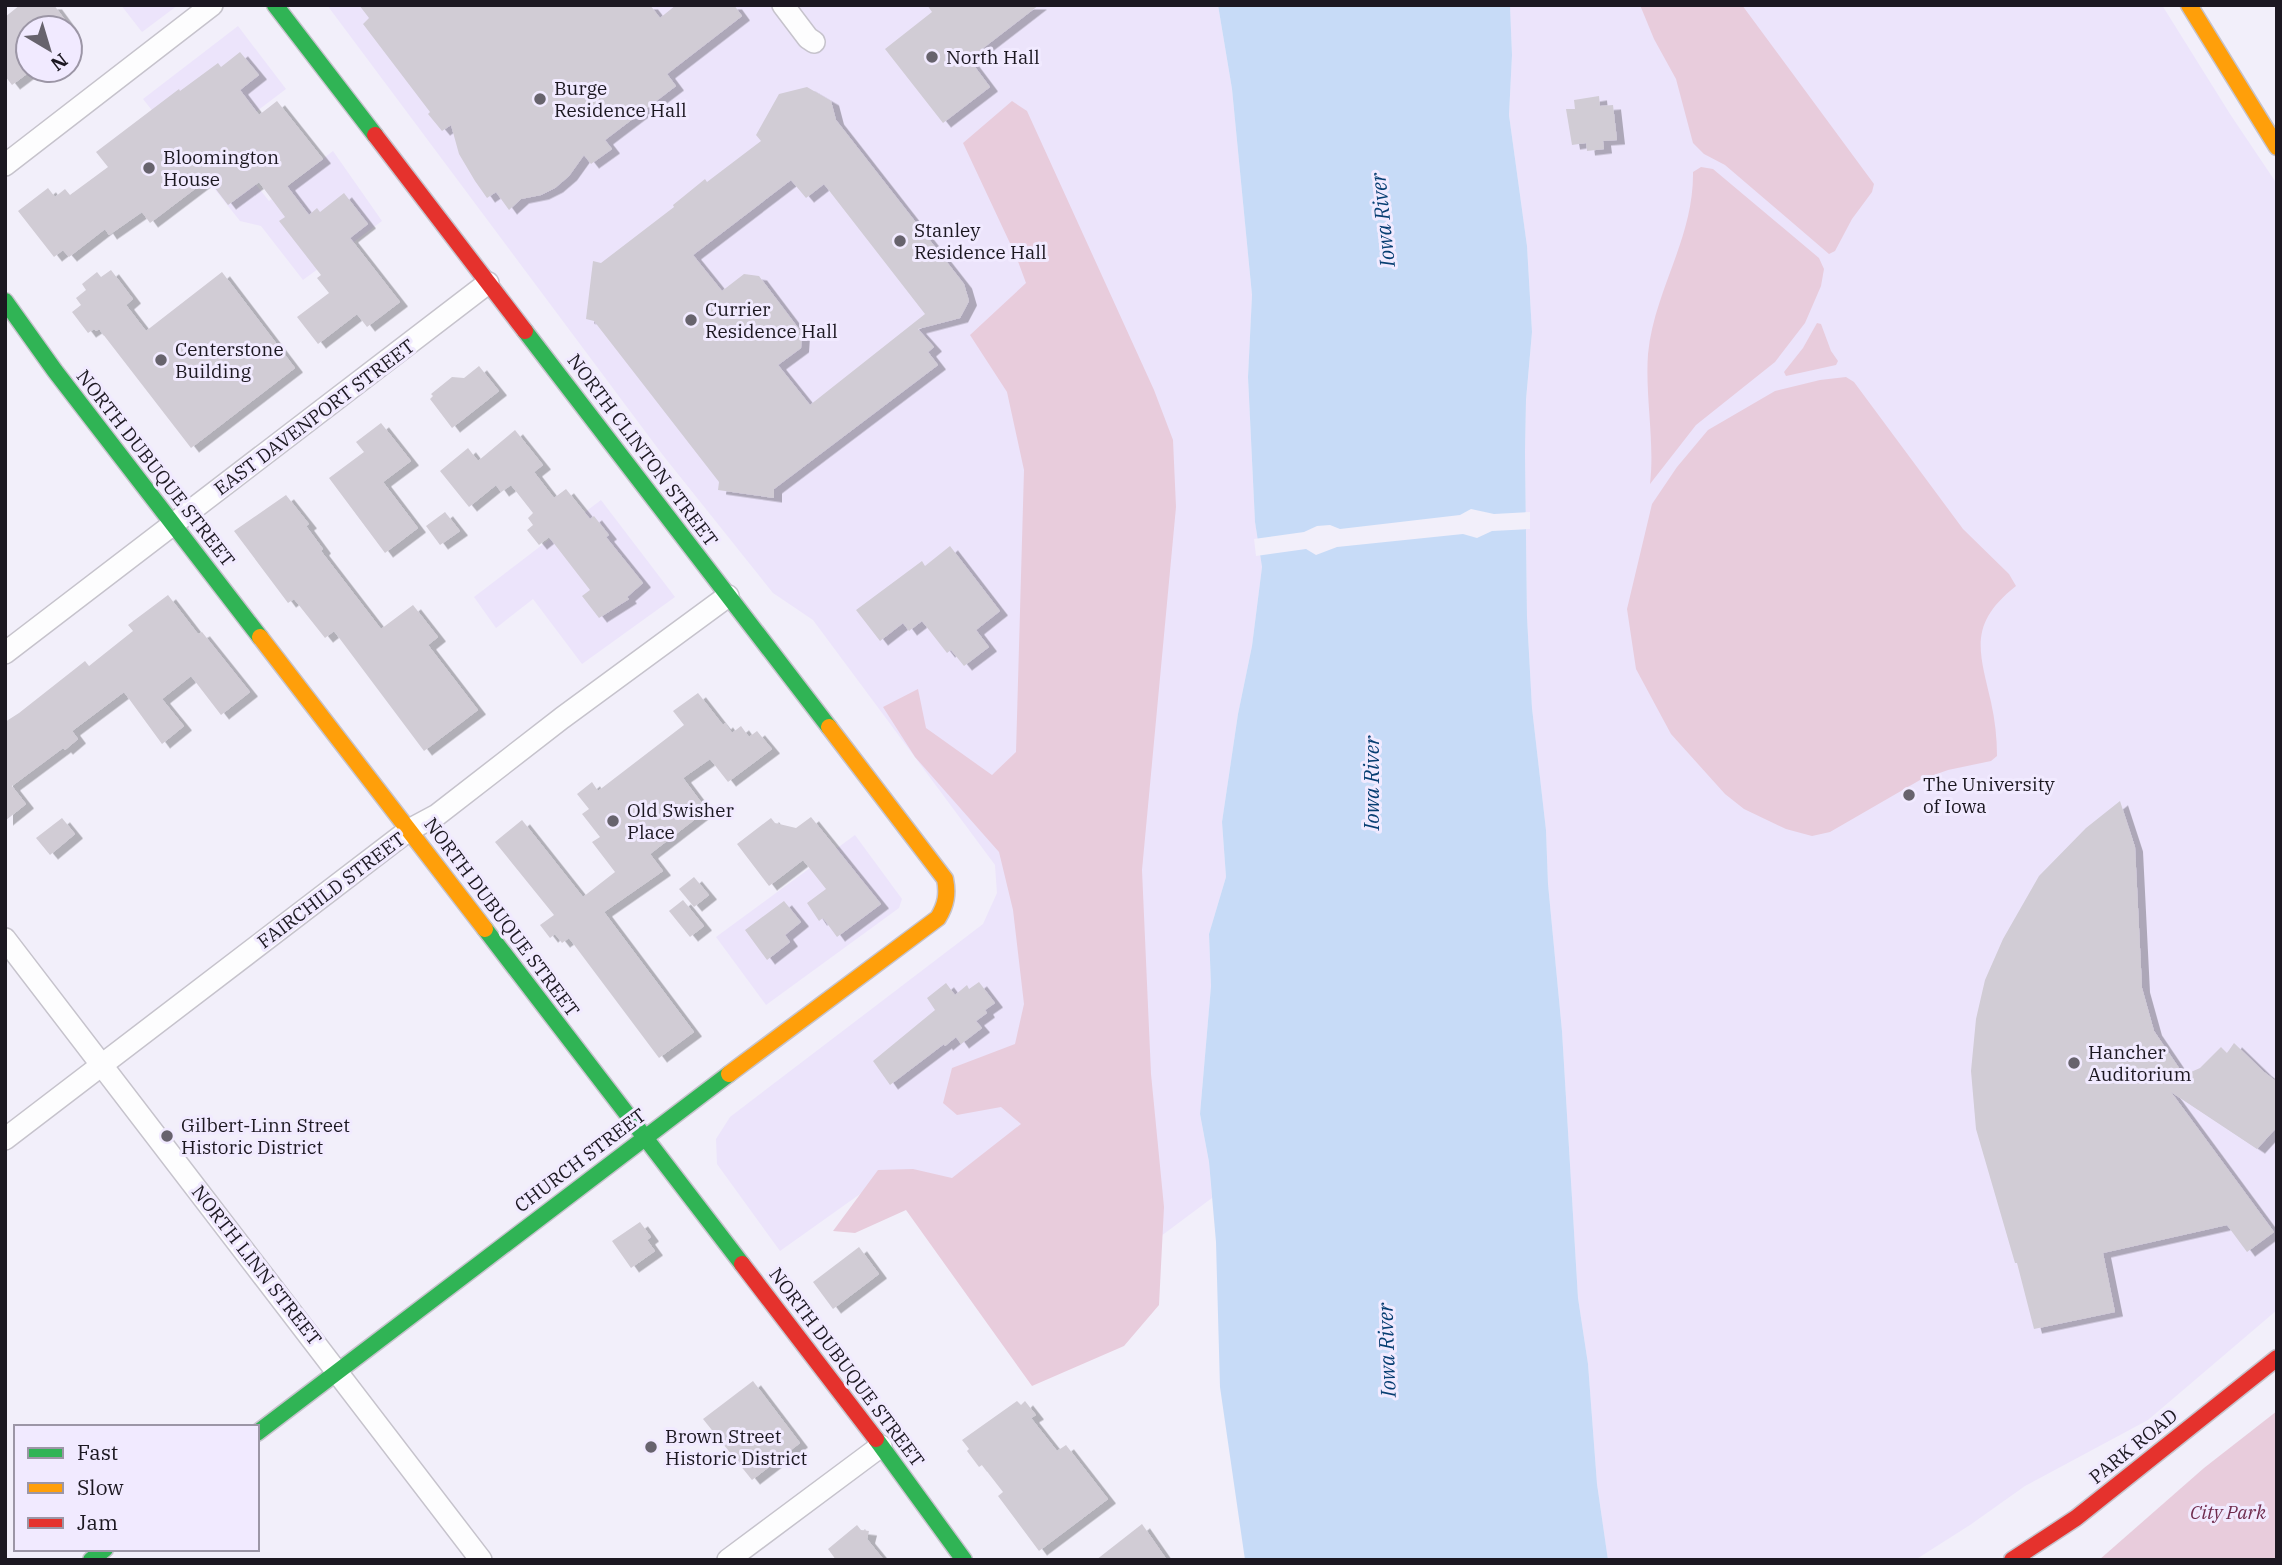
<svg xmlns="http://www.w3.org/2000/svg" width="2282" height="1565" viewBox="0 0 2282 1565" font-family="'IBM Plex Serif',serif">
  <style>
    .built { fill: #ece4fb }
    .green { fill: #e8ccdc }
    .water { fill: #c7dbf7 }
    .pier { fill: #f2effa }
    .building { fill: #d1ccd5; fill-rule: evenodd; filter: url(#shadow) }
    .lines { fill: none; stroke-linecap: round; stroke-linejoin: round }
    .street-casing { stroke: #c6c3cc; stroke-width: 24 }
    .fast-casing { stroke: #c6c3cc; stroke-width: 19 }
    .slow-casing { stroke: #c6c3cc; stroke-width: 19 }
    .jam-casing { stroke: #c6c3cc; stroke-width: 19 }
    .street { stroke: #fdfdfe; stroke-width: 21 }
    .fast { stroke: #30b455; stroke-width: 16 }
    .slow { stroke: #ff9f0a; stroke-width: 16 }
    .jam { stroke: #e5322d; stroke-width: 16 }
    .poi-dot { fill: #67636d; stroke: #f1eaff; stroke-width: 2.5 }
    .labels { text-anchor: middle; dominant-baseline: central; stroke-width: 6; stroke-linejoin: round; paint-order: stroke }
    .poi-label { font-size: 19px; fill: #1c1821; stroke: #f1eaff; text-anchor: start }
    .street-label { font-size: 19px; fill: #1c1821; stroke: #f1eaff }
    .park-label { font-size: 19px; font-style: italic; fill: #702c4e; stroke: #f1eaff }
    .water-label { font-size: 21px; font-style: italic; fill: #073e72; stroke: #f1eaff }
  </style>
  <defs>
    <filter id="shadow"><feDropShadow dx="8" dy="4.5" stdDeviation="0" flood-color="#0004"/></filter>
  </defs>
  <rect width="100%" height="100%" fill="#f2effa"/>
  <g class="built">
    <polygon points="121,5 178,5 142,32"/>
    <polygon points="327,5 1218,5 1232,89 1252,295 1248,377 1255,522 1262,567 1252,646 1238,714 1222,822 1226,877 1209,934 1211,986 1200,1114 1209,1162 1212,1198 1019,1342 891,1172 780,1251 717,1164 716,1139 730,1117 983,924 997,893 995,865 813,620 773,593 662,454"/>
    <polygon points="1510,5 2162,5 2230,114 2277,184 2277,1310 2148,1420 2025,1486 1970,1525 1915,1560 1608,1560 1597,1484 1588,1364 1578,1298 1562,1031 1548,884 1546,830 1532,708 1527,617 1525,452 1526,401 1532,332 1527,246 1509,115 1512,55"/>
    <polygon points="238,26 286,89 220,139 269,201 333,151 382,221 303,280 261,226 240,221 143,99"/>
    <polygon points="601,500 675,597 582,664 533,599 496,628 474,597"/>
    <polygon points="855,835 902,899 899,908 766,1005 716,937"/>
  </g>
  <g class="green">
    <polygon points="1640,5 1742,5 1874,184 1872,192 1852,219 1835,251 1829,254 1725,165 1704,154 1693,143 1676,79 1654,39"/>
    <polygon points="1012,101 1027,111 1154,390 1173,440 1176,507 1142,870 1151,1074 1164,1207 1159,1305 1124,1346 1032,1386 906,1210 855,1233 833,1231 878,1170 913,1169 952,1178 1021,1124 1001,1107 957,1115 943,1103 952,1068 1015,1044 1024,1004 1013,910 999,852 915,757 883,707 918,689 926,728 992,775 1016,752 1024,470 1007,392 970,335 1026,283 1016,256 963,143"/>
    <path d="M1701,167L1713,169L1819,258L1824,269L1821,286L1805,323L1775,362L1696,425L1650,484C1655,441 1645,397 1648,354C1654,291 1694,238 1693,172Z"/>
    <polygon points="1817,323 1821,324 1831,351 1838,361 1836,365 1786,376 1784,372 1803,348"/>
    <path d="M1846,377L1854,382L1963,529L2009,574L2016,586C1968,624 1979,650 1991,702C1995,720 1997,738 1997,756L1991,761L1948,770L1920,780L1830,832L1812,836L1786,829L1744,809L1725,794L1671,734L1636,669L1627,609L1652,504L1677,467L1708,430L1775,391L1820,380Z"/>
    <polygon points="2277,1411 2277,1560 2099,1560 2204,1468"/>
  </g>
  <polygon class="water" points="1218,5 1510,5 1512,55 1509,115 1527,246 1532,332 1526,400 1525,452 1527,617 1532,708 1546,830 1548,884 1562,1031 1578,1298 1588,1364 1597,1484 1608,1560 1245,1560 1220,1387 1216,1242 1209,1162 1200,1114 1211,986 1209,934 1226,877 1222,822 1238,714 1252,646 1262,567 1255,522 1248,377 1252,295 1232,89"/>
  <polygon class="pier" points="1471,509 1494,514 1530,512 1530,529 1492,531 1477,538 1463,534 1337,547 1316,555 1306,549 1256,556 1254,539 1304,532 1317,526 1330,525 1340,529 1460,515"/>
  <g class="building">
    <polygon points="20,5 54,5 71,28 28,28 28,73 12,85 5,76 5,17"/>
    <polygon points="359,5 650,5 660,18 676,5 734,5 742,16 667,74 676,86 605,140 612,149 591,164 584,155 569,176 555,188 541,195 521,199 509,210 496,192 487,198 475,181 459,154 451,125 442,131 428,114 430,112 363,24 369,18"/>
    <polygon points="927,5 1039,5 969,59 990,87 943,123 885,49 932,12"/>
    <polygon points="240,52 259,75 240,90 259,115 277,101 323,159 287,186 309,215 317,208 320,212 344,193 368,224 350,238 400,302 367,327 357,314 318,344 297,317 329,293 317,278 321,275 279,221 285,217 259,182 228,205 208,179 150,223 142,212 109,235 105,229 69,257 63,250 54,257 18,211 48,188 55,197 65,189 70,195 108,167 96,152 179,89 180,91 218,63 221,67"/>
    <path d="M807,87L831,101L836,120L964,284L969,301L960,318L918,329L934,347L928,352L938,365L774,489V498L718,490L719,482L594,321L586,319L593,261L601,263L674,207L673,205L705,179L707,182L761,141L756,135L779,94ZM791,180L806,198L824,184L925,314L810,405L778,365L801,348L802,333L759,276L744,274L722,291L693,255Z"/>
    <polygon points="1599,96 1600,106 1613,105 1617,140 1603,141 1604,149 1587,151 1586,143 1572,145 1566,109 1575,109 1574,100"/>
    <polygon points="111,270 133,299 126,305 146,331 222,272 295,368 191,448 99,329 96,331 94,329 88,333 72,312 81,305 76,298 86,290 82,284 97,272 101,277"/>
    <polygon points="479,366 499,391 452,428 430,399 433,396 431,394 452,377 464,378"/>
    <polygon points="381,423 411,461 383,482 418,528 385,553 329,478 364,452 356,442"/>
    <polygon points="515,430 543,465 534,472 554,498 566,489 590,519 594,516 609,535 606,537 643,583 627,597 629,599 599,618 582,596 590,590 549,537 539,545 527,530 533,525 528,518 533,513 511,485 501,492 496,485 469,507 440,471 468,448 478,461"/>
    <polygon points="286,495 309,524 306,526 323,549 321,551 381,629 413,605 438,637 428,645 478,710 424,751 334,631 325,638 294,599 288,603 234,531"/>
    <polygon points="445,512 460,531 440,545 426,526"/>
    <polygon points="950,546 1000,611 976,630 989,647 964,666 951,650 947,653 922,621 909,631 903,623 880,641 856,610 922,561 925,566"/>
    <polygon points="168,595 198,634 202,632 250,692 221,715 191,676 162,699 184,726 162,744 124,692 72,731 78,739 65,750 63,748 12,786 26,804 5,821 5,722 19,713 85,661 89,666 133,631 128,625"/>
    <polygon points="698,693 723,725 725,723 732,733 741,726 749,737 757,731 772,749 728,782 710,759 683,778 707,810 650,854 663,871 604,912 694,1032 659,1058 569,938 562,943 555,934 550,938 540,925 554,915 495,842 522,820 583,897 615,872 592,842 600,837 582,814 589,809 577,794 592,782 598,791 684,725 673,711"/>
    <polygon points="2120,801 2135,847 2142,988 2154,1031 2179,1068 2191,1072 2200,1068 2221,1047 2227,1053 2234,1043 2264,1072 2277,1082 2277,1127 2257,1149 2171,1092 2274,1232 2247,1252 2227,1225 2103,1253 2115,1312 2034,1329 2017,1263 2015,1263 1976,1129 1971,1071 1976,1019 1985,980 2003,939 2039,876 2086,828"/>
    <polygon points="811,817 881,904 837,937 823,918 819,921 807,903 826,889 803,860 769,886 737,844 771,818 775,823 796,828"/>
    <polygon points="62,818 75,834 50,855 36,838"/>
    <polygon points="694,877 709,895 694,907 679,889"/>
    <polygon points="683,900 704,926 690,937 669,911"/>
    <polygon points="784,901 801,922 785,935 790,942 767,960 745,930"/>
    <polygon points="979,982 995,1003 985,1010 987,1013 976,1021 982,1028 961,1044 956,1037 945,1046 944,1044 890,1085 873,1061 935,1010 927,998 946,983 955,995 967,985 969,989"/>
    <polygon points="640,1222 651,1237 647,1240 655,1251 631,1268 612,1241"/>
    <polygon points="859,1247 879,1274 833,1309 813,1282"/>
    <polygon points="753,1381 800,1443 752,1480 703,1419"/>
    <polygon points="1017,1401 1021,1405 1025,1401 1036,1415 1031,1418 1057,1451 1066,1445 1108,1499 1039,1551 998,1496 1003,1492 982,1465 979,1467 967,1451 969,1449 962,1440"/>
    <polygon points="1142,1524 1167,1560 1096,1560"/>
    <polygon points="857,1525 861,1530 869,1531 867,1539 884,1560 836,1560 828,1549"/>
  </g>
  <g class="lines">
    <g class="street-casing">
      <g id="street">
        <polyline points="783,5 808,38 814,42"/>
        <polyline points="5,165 212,5"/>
        <polyline points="5,653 488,283"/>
        <polyline points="5,939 481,1560"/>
        <polyline points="5,1139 409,830 437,815 562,718 728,596"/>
        <polyline points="728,1560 881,1446"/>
      </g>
    </g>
    <g class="fast-casing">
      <g id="fast">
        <polyline points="275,5 375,135"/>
        <polyline points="5,301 55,371 260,637"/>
        <polyline points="525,331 829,727"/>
        <polyline points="485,929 742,1264"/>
        <polyline points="257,1433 729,1074"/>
        <polyline points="876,1439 964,1560"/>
        <polyline points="91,1560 105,1549"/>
      </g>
    </g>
    <g class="slow-casing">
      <g id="slow">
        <polyline points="2189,5 2277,147"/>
        <polyline points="260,637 485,929"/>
        <path d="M729,1074L938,918C946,905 948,894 945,879L829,727"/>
      </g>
    </g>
    <g class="jam-casing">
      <g id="jam">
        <polyline points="375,135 525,331"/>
        <polyline points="742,1264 876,1439"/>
        <polyline points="2012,1560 2076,1518 2277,1358"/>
      </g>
    </g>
    <use href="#street" class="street"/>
    <use href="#fast" class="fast"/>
    <use href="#slow" class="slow"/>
    <use href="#jam" class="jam"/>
  </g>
  <g class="poi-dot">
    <circle cx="932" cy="57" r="7"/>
    <circle cx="540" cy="99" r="7"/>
    <circle cx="149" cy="168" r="7"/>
    <circle cx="900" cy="241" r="7"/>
    <circle cx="691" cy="320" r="7"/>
    <circle cx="161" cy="360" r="7"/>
    <circle cx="1909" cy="795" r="7"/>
    <circle cx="613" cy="821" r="7"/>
    <circle cx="2074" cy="1063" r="7"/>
    <circle cx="167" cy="1136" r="7"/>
    <circle cx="651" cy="1447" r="7"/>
  </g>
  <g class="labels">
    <g class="poi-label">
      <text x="946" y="57">North Hall</text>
      <text x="554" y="88">Burge<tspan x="554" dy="22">Residence Hall</tspan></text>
      <text x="163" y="157">Bloomington<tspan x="163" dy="22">House</tspan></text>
      <text x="914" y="230">Stanley<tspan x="914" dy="22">Residence Hall</tspan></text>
      <text x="705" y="309">Currier<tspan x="705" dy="22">Residence Hall</tspan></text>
      <text x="175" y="349">Centerstone<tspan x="175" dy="22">Building</tspan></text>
      <text x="1923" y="784">The University<tspan x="1923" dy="22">of Iowa</tspan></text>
      <text x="627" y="810">Old Swisher<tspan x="627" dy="22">Place</tspan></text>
      <text x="2088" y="1052">Hancher<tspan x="2088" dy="22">Auditorium</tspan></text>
      <text x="181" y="1125">Gilbert-Linn Street<tspan x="181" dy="22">Historic District</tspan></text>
      <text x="665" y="1436">Brown Street<tspan x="665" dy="22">Historic District</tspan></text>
    </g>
    <g class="street-label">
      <text transform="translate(314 417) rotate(-37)">EAST DAVENPORT STREET</text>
      <text transform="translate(643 450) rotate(53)">NORTH CLINTON STREET</text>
      <text transform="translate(156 468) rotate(52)">NORTH DUBUQUE STREET</text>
      <text transform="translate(331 890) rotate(-37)">FAIRCHILD STREET</text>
      <text transform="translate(502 917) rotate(53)">NORTH DUBUQUE STREET</text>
      <text transform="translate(580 1160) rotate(-37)">CHURCH STREET</text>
      <text transform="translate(257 1265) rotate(52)">NORTH LINN STREET</text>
      <text transform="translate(847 1367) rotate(53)">NORTH DUBUQUE STREET</text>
      <text transform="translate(2133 1446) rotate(-39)">PARK ROAD</text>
    </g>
    <g class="park-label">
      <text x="2228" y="1512">City Park</text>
    </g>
    <g class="water-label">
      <text transform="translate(1382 220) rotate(-96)">Iowa River</text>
      <text transform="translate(1371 783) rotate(-90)">Iowa River</text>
      <text transform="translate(1386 1350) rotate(-92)">Iowa River</text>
    </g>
  </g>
  <rect width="2282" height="1565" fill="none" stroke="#1c1821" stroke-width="14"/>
  <rect x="14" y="1425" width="245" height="126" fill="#f1eaff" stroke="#9c96a6" stroke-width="2"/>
  <rect x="28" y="1448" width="35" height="10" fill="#30b455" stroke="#9c96a6" stroke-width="2"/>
  <text x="77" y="1460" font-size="21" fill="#1c1821">Fast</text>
  <rect x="28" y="1483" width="35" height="10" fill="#ff9f0a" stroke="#9c96a6" stroke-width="2"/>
  <text x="77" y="1495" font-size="21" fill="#1c1821">Slow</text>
  <rect x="28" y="1518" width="35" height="10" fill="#e5322d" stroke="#9c96a6" stroke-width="2"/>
  <text x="77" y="1530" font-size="21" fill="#1c1821">Jam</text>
  <g transform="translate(49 49) rotate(142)"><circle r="33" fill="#f1eaff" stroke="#9c96a6" stroke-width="2"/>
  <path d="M0-5L12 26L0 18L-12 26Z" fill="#67636d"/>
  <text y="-10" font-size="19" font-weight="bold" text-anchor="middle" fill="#1c1821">N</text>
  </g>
</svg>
